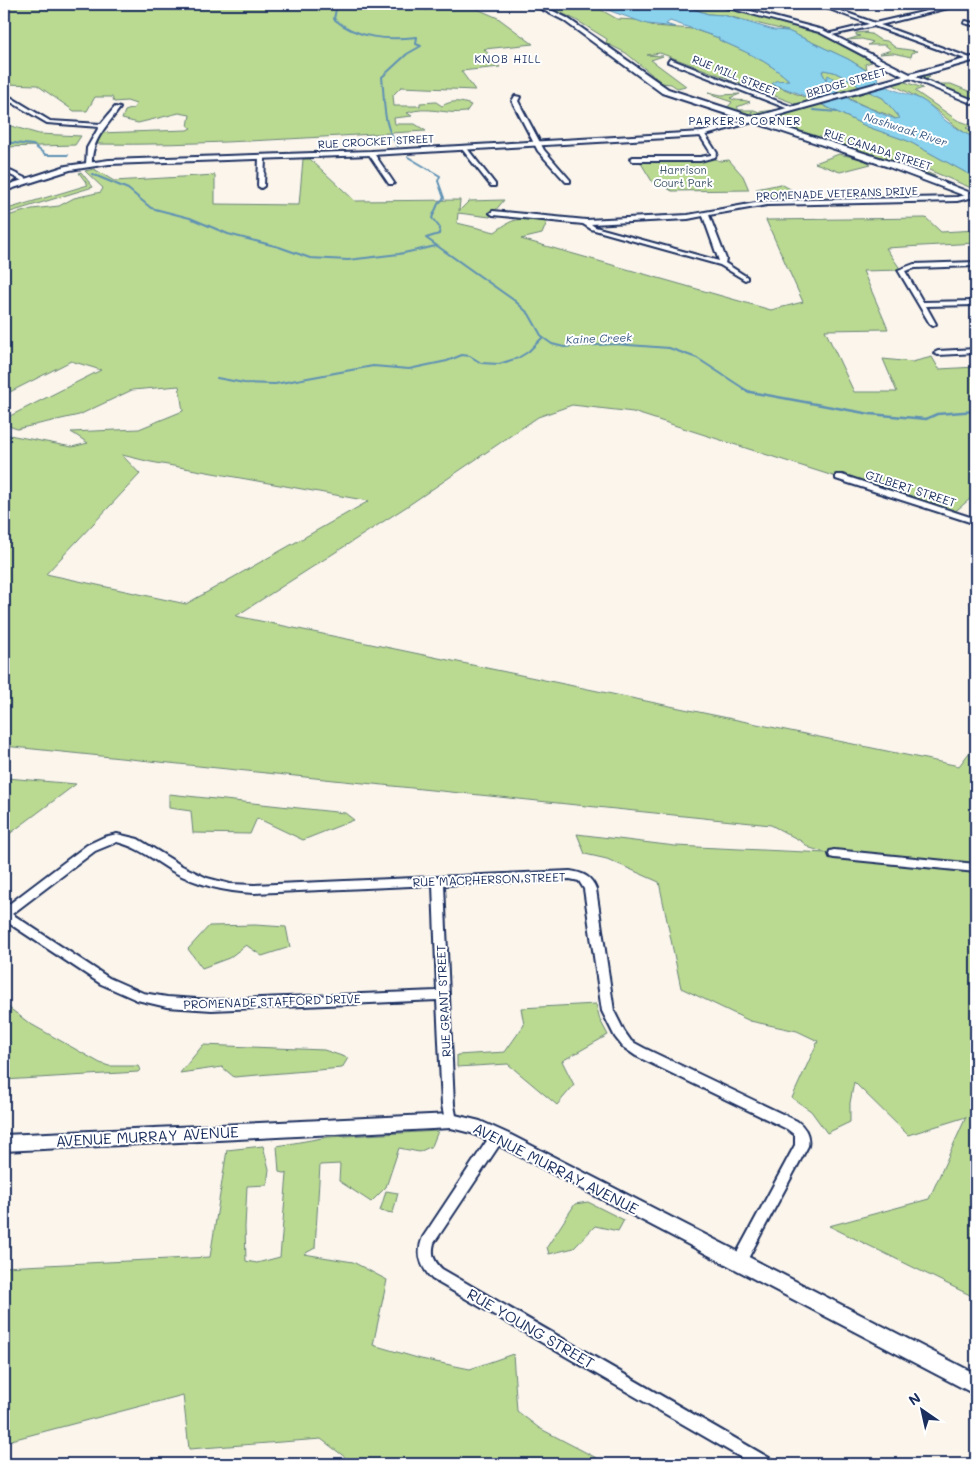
<svg xmlns="http://www.w3.org/2000/svg" width="980" height="1468" viewBox="0 0 980 1468" font-family="Mali,sans-serif">
  <style>
    .green { fill: #bad991; stroke: #6a8478; fill-rule: evenodd }
    .water { fill: #8bd2ed; stroke: #5e91b4; fill-rule: evenodd }
    .lines { fill: none; stroke-linecap: round; stroke-linejoin: round }
    .stream-far1 { stroke: #5e91b4; stroke-width: 2 }
    .stream { stroke: #5e91b4; stroke-width: 2.5 }
    .street-casing { stroke: #1b2f5e; stroke-width: 4 }
    .secondary-casing { stroke: #1b2f5e; stroke-width: 4 }
    .street { fill: #fff; fill-rule: evenodd }
    .secondary { fill: #fff; fill-rule: evenodd }
    .labels { text-anchor: middle; dominant-baseline: central; stroke-width: 4; stroke-linejoin: round; paint-order: stroke }
    .far-neighbourhood-label { font-size: 11px; letter-spacing: 1px; fill: #1b2f5e; stroke: #fff }
    .far-street-label { font-size: 11px; fill: #1b2f5e; stroke: #fff }
    .far-water-label { font-size: 11px; font-style: italic; fill: #375882; stroke: #fff }
    .far-park-label { font-size: 11px; fill: #435a6b; stroke: #fff }
    .street-label { font-size: 12px; fill: #1b2f5e; stroke: #fff }
    .near-street-label { font-size: 15px; fill: #1b2f5e; stroke: #fff }
  </style>
  <rect width="100%" height="100%" fill="#fbf5ec"/>
  <filter id="ink" filterUnits="userSpaceOnUse"><feTurbulence type="fractalNoise" baseFrequency=".02" numOctaves="2"/><feDisplacementMap in="SourceGraphic" scale="10" xChannelSelector="R" yChannelSelector="G"/><feConvolveMatrix kernelMatrix="1 2 1 2 8 2 1 2 1" color-interpolation-filters="sRGB"/></filter>
  <g filter="url(#ink)">
    <g class="green">
      <path d="M4,4H412L426,10L466,4L498,18L533,44L484,49L500,67L461,71L475,90L401,87L393,95L394,106H420V103L436,102L442,106C452,100 460,101 471,105L466,112C446,115 427,105 407,113L412,116L394,118L395,124H415L426,131C315,137 203,146 92,144L99,133L187,130L191,128L188,126L190,115L179,113L138,123L122,119L125,111L134,108L136,104L127,101L114,102L112,97H95L87,111H74L37,85L4,84Z"/>
      <path d="M543,4H591L617,19L637,20L654,26L692,29L719,38V40C744,51 768,61 789,80L772,84L814,101L799,105L660,53L647,55L663,56L651,60L686,86L677,88L671,84L662,83L626,53L606,43L607,39L576,20Z"/>
      <polygon points="683,4 708,4 793,24 819,33 872,62 865,64 868,71 848,59 788,31 723,15 708,14"/>
      <polygon points="867,32 864,33 871,34 880,40 887,41 896,48 917,51 912,53 911,57 893,53 879,54 891,50 885,45 868,45 873,42 862,39 847,40 860,36 856,35 856,33"/>
      <path d="M825,70L834,72L854,82L859,87L883,98L900,118L898,120H906V122L915,126C899,125 898,118 886,114C865,107 848,99 829,86L828,82L831,80L827,78L826,80L822,72Z"/>
      <polygon points="923,75 930,77 926,79 938,84 951,84 976,94 976,101 919,77"/>
      <path d="M902,81L923,88L915,91L957,120L971,125L966,128L976,132V139C956,130 942,112 923,101C913,94 902,90 892,84Z"/>
      <path d="M708,92L721,95L740,94L730,98C737,102 743,99 750,102L737,107L739,110H754L759,112L783,109L762,114H752V111L750,114L723,108L729,106L732,102L714,96Z"/>
      <polygon points="820,104 868,127 908,141 976,178 976,190 903,159 900,160 937,177 774,124 776,120 790,113"/>
      <polygon points="4,124 39,134 81,136 75,145 4,147"/>
      <polygon points="839,154 862,159 871,164 840,172 815,163"/>
      <polygon points="711,157 720,161 729,160 743,176 749,190 672,191 662,185 653,183 639,160"/>
      <path d="M303,159H310L355,201L460,200L459,211L469,201L504,200L490,217L458,213L457,223L495,232C517,215 520,219 547,222L542,234L521,239L771,310L803,302L766,220L926,218L941,232L976,230V243L886,248L901,270L863,271L888,329L825,330L854,392H897L883,359L912,362L932,357L939,369L976,367V494L952,514L633,412L572,405L538,417L406,507L236,616L959,766L976,744V1298L829,1226L929,1199L966,1117L908,1135L854,1082L850,1103V1122L827,1133L811,1111L792,1098L818,1041L797,1031L750,1021L681,988L659,882L607,859L585,854L577,834L675,846L827,853L810,848L801,841L771,825L4,746V434L72,447L88,443L71,432L139,429L183,411L179,386L132,390L79,415L17,429L4,424V419L101,370L71,361L4,395V217L32,209L59,206L74,198L101,192L103,188L85,171L94,169L114,181L215,175V204L299,205ZM122,455L151,462L369,501L186,604L46,574L140,474Z"/>
      <polygon points="81,172 93,187 4,214 4,210 88,185 79,173"/>
      <polygon points="781,184 794,191 793,198 771,200 756,189"/>
      <polygon points="4,778 7,778 76,784 4,838"/>
      <polygon points="169,794 345,813 354,820 303,840 257,818 250,834 193,833 191,811 169,808"/>
      <polygon points="255,925 286,927 290,947 262,956 246,945 229,958 202,968 188,949 209,926"/>
      <polygon points="4,1004 29,1023 100,1063 109,1066 138,1066 140,1070 138,1072 4,1080"/>
      <polygon points="596,1004 600,1020 608,1035 562,1061 574,1085 557,1105 508,1064 457,1067 457,1055 505,1052 524,1025 521,1008"/>
      <polygon points="203,1045 324,1050 348,1058 342,1068 234,1077 222,1067 180,1073"/>
      <polygon points="438,1131 432,1146 419,1152 399,1148 386,1187 371,1202 339,1181 340,1164 320,1165 315,1248 304,1254 353,1262 387,1280 373,1345 421,1359 470,1369 513,1354 517,1411 539,1428 608,1464 354,1464 321,1439 189,1449 183,1395 4,1442 4,1267 210,1257 227,1150 263,1146 269,1169 267,1185 247,1186 245,1227 246,1261 257,1263 280,1257 287,1174 279,1172 277,1146 328,1137"/>
      <polygon points="386,1191 398,1193 393,1213 380,1211"/>
      <polygon points="588,1202 624,1220 618,1231 595,1226 574,1248 549,1254 547,1247 575,1204"/>
    </g>
    <path class="water" d="M591,4L689,5L693,9L708,14L723,15L774,30L788,31L848,59L877,77C884,91 910,93 922,100C931,105 938,114 946,121C955,127 966,134 976,139V178L908,141L868,127L798,93L772,84L775,81L789,80C768,61 744,51 719,40V38L670,21L666,24L675,27L647,24ZM823,70L834,72L854,82L859,87L883,98L900,118L895,119L852,101L829,86L831,84L828,82L833,80V78L828,75L826,80L822,72Z"/>
    <g class="lines">
      <g class="stream-far1">
        <path d="M337,4L334,19C357,39 388,40 417,37L416,44L421,46L407,54L382,77C385,102 382,125 398,146"/>
        <polyline points="813,110 837,112"/>
        <polyline points="4,142 33,145 46,155 68,155"/>
        <polyline points="408,157 440,176 438,181 444,198 438,204 432,218 440,228 439,234 426,238 515,301 529,314 542,337 552,344 564,347 615,344 669,348 697,358 746,390"/>
        <polyline points="92,174 128,189 151,208 190,218 228,234 279,247 310,258 348,260 399,254 436,246"/>
        <polyline points="217,378 244,383 275,384 373,366 409,369 447,361 462,355 470,356 481,363 499,364 518,358 528,352 542,338"/>
      </g>
      <polyline class="stream" points="743,389 750,392 870,414 926,419 937,414 976,411"/>
      <g class="street-casing">
        <g id="street">
          <polygon points="816,4 822,4 875,23 957,4 964,4 880,25 973,59 968,60 874,26 827,36 827,34 869,24"/>
          <polygon points="966,21 976,24 976,26 964,23"/>
          <polygon points="670,59 795,108 796,109 791,110 668,62"/>
          <polygon points="907,75 911,75 976,101 976,105 907,77"/>
          <path d="M4,95H7L50,121L101,124L115,107L120,108C107,126 91,140 92,164L89,166L86,164L87,148L99,127L47,123L4,98Z"/>
          <polygon points="515,96 520,97 518,101 544,150 570,180 570,182 566,182 538,151 512,101"/>
          <polygon points="702,132 704,133 717,153 715,157 700,161 633,161 630,159 633,157 700,157 711,155 711,153 699,134"/>
          <polygon points="462,147 466,147 495,184 495,186 491,186 462,149"/>
          <polygon points="369,152 373,152 394,183 393,184 389,184 368,153"/>
          <polygon points="262,155 265,157 264,186 261,188 258,186 259,157"/>
          <polygon points="4,168 29,180 30,181 25,182 4,172"/>
          <path d="M972,194L974,195V197L957,201L767,205L709,215L726,259L725,263L747,277V279L745,280L720,265L591,229L583,224L493,215L490,213L493,211L586,220L688,215L767,201L957,197ZM703,216L719,261L595,227L591,224L688,219Z"/>
          <polygon points="976,262 976,266 915,268 905,271 923,302 976,301 976,305 926,306 936,324 933,326 930,324 898,270 914,264"/>
          <polygon points="976,349 976,353 938,355 934,353 938,351"/>
          <polygon points="836,475 842,475 976,519 976,524 836,479"/>
          <path d="M117,834L138,839L182,866L207,878L230,884L254,885L570,871C583,873 591,876 596,889L614,1011L624,1031L631,1041L644,1048L797,1121C805,1127 810,1135 808,1146L744,1266L739,1268L734,1266L732,1262L795,1145V1135L787,1129L636,1056L623,1047L615,1037L602,1011L584,889L579,881L570,879L444,885L454,1105L457,1121L456,1125L451,1126L446,1125L442,1105L437,1000L212,1010L167,1007L137,1000L101,984L4,920V908L87,845L104,837ZM117,842C138,847 154,860 172,871C198,885 225,892 254,893L433,885L437,991L212,1000L167,997L143,993L109,978L12,914L95,851Z"/>
          <polygon points="834,850 976,864 976,872 834,858 830,857 829,854 830,851"/>
          <path d="M497,1131L502,1133L503,1137L502,1141L434,1243C431,1255 434,1261 442,1269L771,1459L774,1464H752L432,1279C420,1266 416,1253 423,1237L492,1133Z"/>
        </g>
      </g>
      <g class="secondary-casing">
        <g id="secondary">
          <polygon points="531,4 539,4 567,18 668,89 754,117 903,76 819,32 714,4 724,4 823,30 910,74 976,56 976,60 761,120 892,162 976,195 976,200 886,166 753,122 702,136 371,155 109,164 70,170 4,191 4,186 66,166 109,160 371,151 702,132 745,120 662,93 563,20"/>
          <polygon points="451,1114 480,1121 511,1135 976,1374 976,1395 498,1145 471,1133 451,1128 4,1151 4,1135"/>
        </g>
      </g>
      <use href="#street" class="street"/>
      <use href="#secondary" class="secondary"/>
    </g>
  </g>
  <g class="labels">
    <g class="far-neighbourhood-label">
      <text x="508" y="58">KNOB HILL</text>
      <text x="745" y="120">PARKER'S CORNER</text>
    </g>
    <g class="far-street-label">
      <text transform="translate(735 75) rotate(22)">RUE MILL STREET</text>
      <text transform="translate(846 82) rotate(-16)">BRIDGE STREET</text>
      <text transform="translate(376 141) rotate(-3)">RUE CROCKET STREET</text>
      <text transform="translate(878 149) rotate(18)">RUE CANADA STREET</text>
      <text transform="translate(837 193) rotate(-2)">PROMENADE VETERANS DRIVE</text>
    </g>
    <g class="far-water-label">
      <text transform="translate(906 129) rotate(18)">Nashwaak River</text>
      <text transform="translate(599 338) rotate(-2)">Kaine Creek</text>
    </g>
    <g class="far-park-label">
      <text x="683" y="169">Harrison<tspan x="683" dy="13">Court Park</tspan></text>
    </g>
    <g class="street-label">
      <text transform="translate(911 488) rotate(18)">GILBERT STREET</text>
      <text transform="translate(489 879) rotate(-2)">RUE MACPHERSON STREET</text>
      <text transform="translate(272 1001) rotate(-2)">PROMENADE STAFFORD DRIVE</text>
      <text transform="translate(443 1001) rotate(-93)">RUE GRANT STREET</text>
    </g>
    <g class="near-street-label">
      <text transform="translate(147 1136) rotate(-3)">AVENUE MURRAY AVENUE</text>
      <text transform="translate(556 1168) rotate(27)">AVENUE MURRAY AVENUE</text>
      <text transform="translate(531 1328) rotate(30)">RUE YOUNG STREET</text>
    </g>
  </g>
  <rect width="980" height="1468" fill="none" stroke="#fff" stroke-width="20"/>
  <rect x="10" y="10" width="960" height="1448" fill="none" stroke="#1b2f5e" stroke-width="2" filter="url(#ink)"/>
  <g transform="translate(922 1410) rotate(326)" stroke="#ffffff" stroke-width="4" paint-order="stroke">
  <path d="M0-4L9 19L0 12L-9 19Z" fill="#1b2f5e"/>
  <text y="-8" font-size="14" font-weight="bold" text-anchor="middle" fill="#1b2f5e">N</text>
  </g>
</svg>
